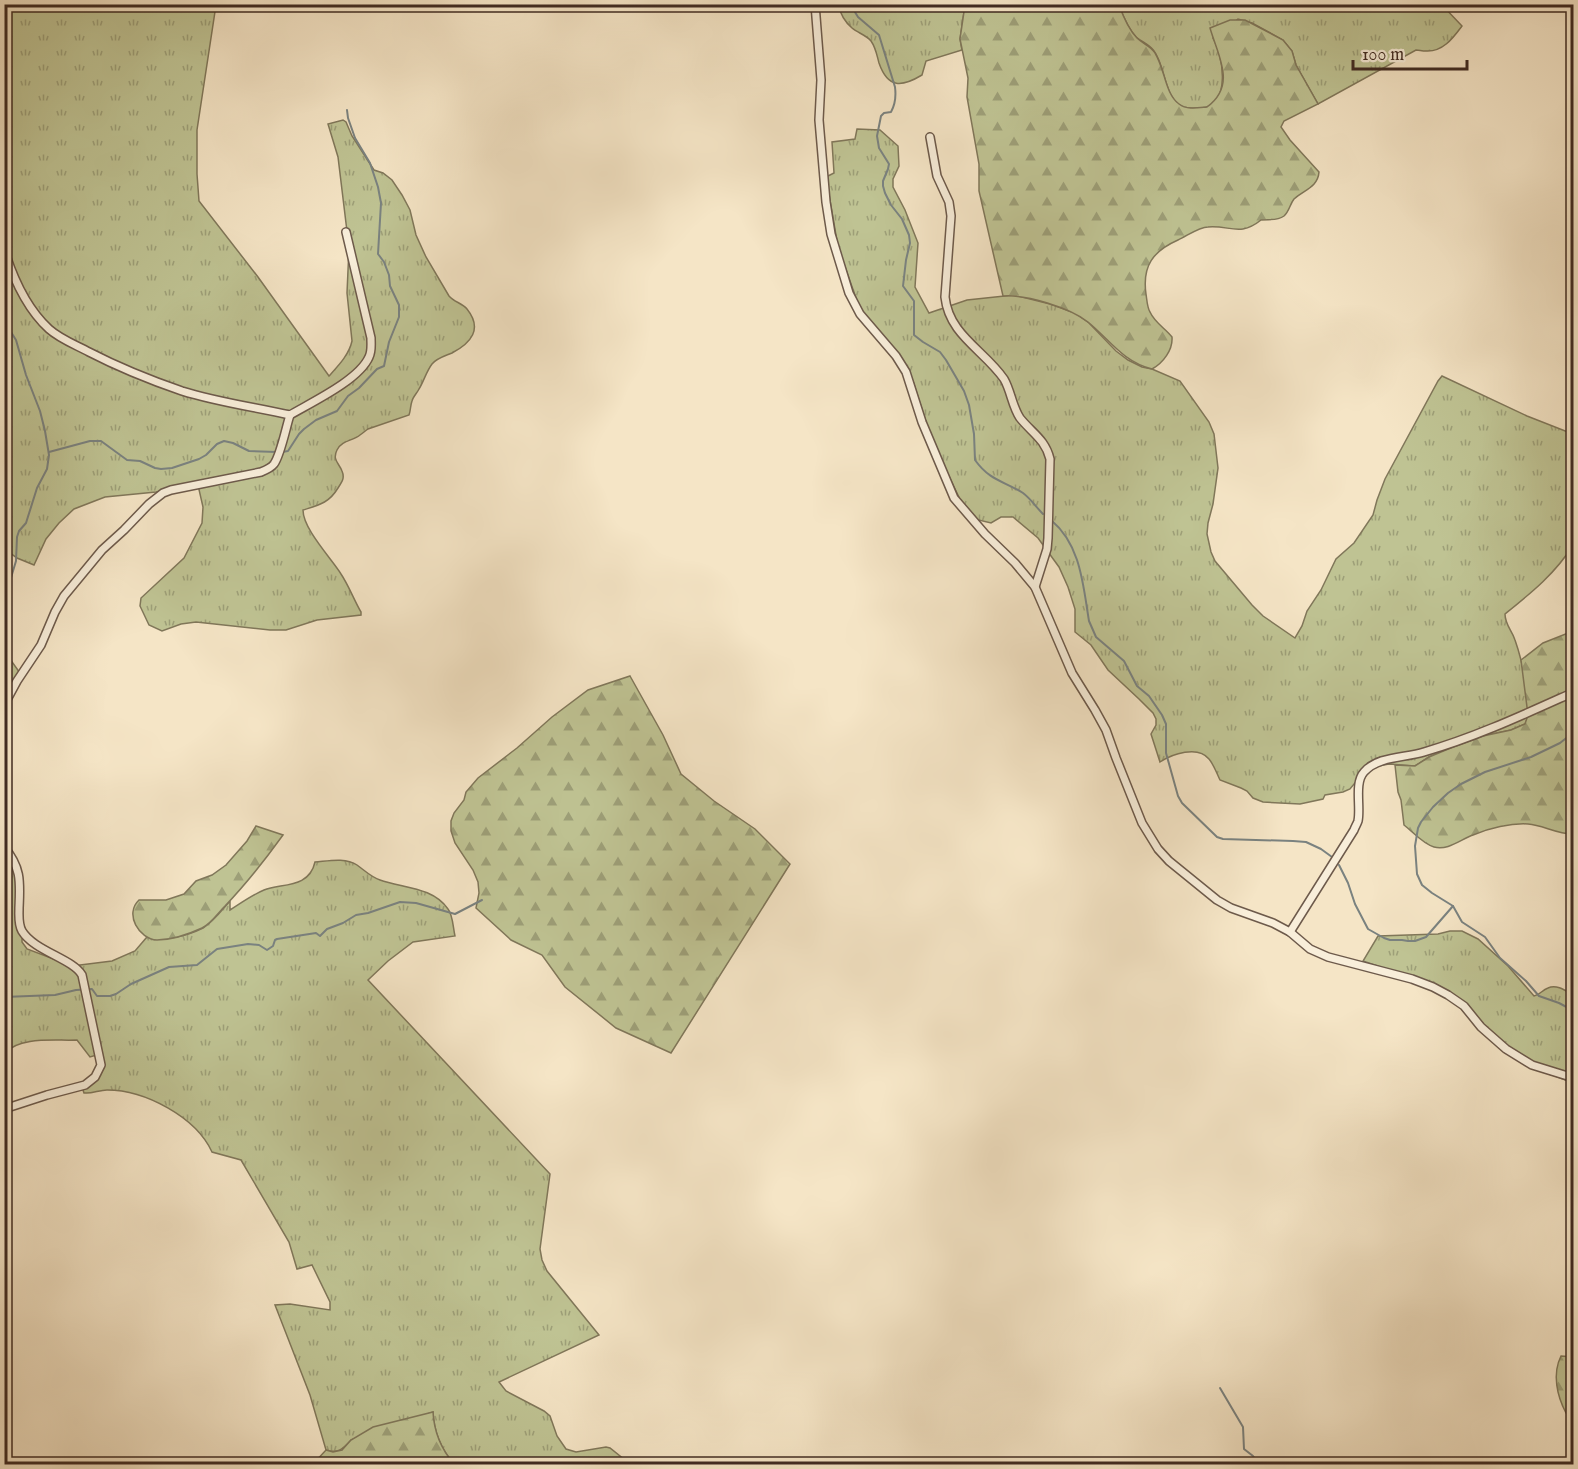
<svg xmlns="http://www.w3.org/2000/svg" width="1578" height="1469" viewBox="0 0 1578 1469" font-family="'IM FELL English',serif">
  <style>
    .grass { fill: url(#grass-tufts); stroke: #80775a; stroke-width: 1.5 }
    .forest { fill: url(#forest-firs); stroke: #80775a; stroke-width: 1.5 }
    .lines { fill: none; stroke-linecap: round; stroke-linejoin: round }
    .stream { stroke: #7a8280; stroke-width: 2 }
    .street-casing { stroke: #6d5a4b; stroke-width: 10 }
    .street { stroke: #f8eeda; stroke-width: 7 }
  </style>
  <defs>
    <pattern id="grass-tufts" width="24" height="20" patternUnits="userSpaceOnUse" patternTransform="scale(1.5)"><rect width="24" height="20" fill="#bfc393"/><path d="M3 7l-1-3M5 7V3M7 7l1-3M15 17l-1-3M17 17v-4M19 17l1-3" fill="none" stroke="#9d9f78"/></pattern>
    <pattern id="forest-firs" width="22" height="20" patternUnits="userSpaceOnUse" patternTransform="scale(1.5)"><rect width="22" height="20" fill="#bfc393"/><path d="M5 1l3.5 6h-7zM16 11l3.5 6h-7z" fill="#9d9f78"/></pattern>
  </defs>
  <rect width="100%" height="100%" fill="#f5e5c6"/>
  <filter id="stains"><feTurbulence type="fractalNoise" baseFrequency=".00333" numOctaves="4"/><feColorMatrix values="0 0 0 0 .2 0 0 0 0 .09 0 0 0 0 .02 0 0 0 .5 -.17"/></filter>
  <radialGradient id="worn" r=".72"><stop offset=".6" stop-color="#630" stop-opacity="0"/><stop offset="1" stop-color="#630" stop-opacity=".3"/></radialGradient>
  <g class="grass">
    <path d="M838,4L965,5L960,39L962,50L926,61L922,75C902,87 888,89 879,63C877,56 876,48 871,41C866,35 858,33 852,28C845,22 840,13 838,4Z"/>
    <path d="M4,5H216L197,130V174L199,201L258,277L329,376C338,366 349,355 352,341L347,293L349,248L338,157L328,124L343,120L346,122L352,136L374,170L383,173L392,180L402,195L410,210L416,235L426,257L449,296C454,302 462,303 467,309C483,329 471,343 452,353C445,356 437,358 432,364C426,372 424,381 419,389C417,393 413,397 412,401C410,407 411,409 409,415L368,429C365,431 363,433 360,435C353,441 342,440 337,450C332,460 339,463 342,471C345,478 342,482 338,488C329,503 319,505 303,510C303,529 331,558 341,574C349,586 354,600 361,612V615L317,620L286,630H270L196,622L181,624L162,631L149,625L140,606L141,598L184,558L202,523L203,507L198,485L156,492L105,497L74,509L59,523L46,539L34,565L17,558L5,549Z"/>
    <path d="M1119,5H1442L1462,26C1453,38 1443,52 1426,51C1422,51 1419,50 1416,50L1318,104L1296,65L1292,51L1283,40L1252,23L1238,19L1213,38C1223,55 1232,105 1201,108C1195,108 1189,109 1183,107C1164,99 1166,67 1154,51C1150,45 1142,42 1136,37C1128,28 1123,16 1119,5Z"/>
    <path d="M857,129L880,130L898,146L899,166L893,179V187L905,210L918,243L915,287L929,313L967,300L1014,295L1050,304L1075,313L1089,323L1116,351L1128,360L1142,367L1152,369L1180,381L1209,422L1214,434L1218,468L1213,504L1208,523L1207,534L1211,552L1215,561L1252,605L1263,616L1295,638L1302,626L1307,611L1321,590L1336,559L1354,543L1373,515L1377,500L1385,479L1438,381L1442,376L1527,416L1573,434V545C1556,573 1531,593 1505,614C1505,625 1512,630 1515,640C1521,657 1534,708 1525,724L1511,730L1483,736L1429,757L1415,766L1389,764L1373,767L1359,778L1350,789L1343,792L1325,795L1323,799L1300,804L1263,802L1253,798L1247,791L1241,788L1220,780C1217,774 1214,765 1209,759C1198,745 1172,754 1160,762L1151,734L1156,725V719L1153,713L1139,699L1108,670L1091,645L1075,632V609L1068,587L1059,567L1038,538L1013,517H1001L991,523L979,520L975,525L968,516L932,441L913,381L882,339L862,315L838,247L826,177L834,173L832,142L855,139Z"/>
    <polygon points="5,652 20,673 5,706"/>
    <path d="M5,848L20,869L23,889L22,942L27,949L72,966L112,961L135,951L147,937C162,943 189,935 203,928C213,922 222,910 230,901V910C241,903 252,895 264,890C281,883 309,889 315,862C328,861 345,857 357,865C364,870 371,877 380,880C403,888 433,887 448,909C453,915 453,928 455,936L413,942L388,961L368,980L550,1174L540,1249L542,1260L547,1271L599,1335L499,1382L506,1391L544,1411L550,1416L557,1436L566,1449L576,1452L606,1447L610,1448L630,1464H454C441,1449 434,1432 433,1412L351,1440C343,1449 338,1454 326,1450L310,1395L275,1305L290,1304L330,1310V1302L312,1265L297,1269L289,1242L241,1160L212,1152C196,1117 145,1090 107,1090C99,1090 92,1094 84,1093L83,1090L86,1085L97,1075L100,1054L90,1057L77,1040C55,1041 20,1036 5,1053Z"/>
    <path d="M1450,931H1462L1478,939L1508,966L1534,996C1540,995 1542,990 1548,988C1557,984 1566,991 1573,995V1083L1550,1074L1498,1041L1469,1009L1449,991L1363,961L1378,936L1438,934Z"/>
  </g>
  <g class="forest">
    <path d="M965,5H1119C1123,16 1128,29 1137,38C1143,44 1151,46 1155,53C1165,69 1165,94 1179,104C1187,110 1197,108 1207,107C1237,85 1218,56 1210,28L1230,20H1245L1283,40L1292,51L1296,65L1318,104L1284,121L1281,127L1290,140L1319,172C1318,187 1304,190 1294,199C1290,204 1289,212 1284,216C1277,221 1270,219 1261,220C1240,237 1230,225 1208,227C1199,227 1187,236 1178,240C1153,251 1142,266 1146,294C1147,300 1147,307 1150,312C1155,323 1165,328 1172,337C1173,350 1163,363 1152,369C1123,362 1109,339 1088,322C1070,308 1026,294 1003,296L979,191V164L967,97L968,78L960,39Z"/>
    <path d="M1573,631V834C1556,834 1543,825 1528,824C1511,823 1489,828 1473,835C1461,839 1448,851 1434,847C1423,844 1413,832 1404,825L1401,800L1398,792L1395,765L1415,766L1429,757L1453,747L1483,736L1511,730L1525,724L1528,715L1521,660L1543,643Z"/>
    <polygon points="630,676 663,735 681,774 714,801 755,829 790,864 671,1053 616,1028 565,987 542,955 511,940 476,908 479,893 478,882 473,870 455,843 451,831 451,821 454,813 464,800 466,792 478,778 517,748 552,717 588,690"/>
    <path d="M256,826L283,835C265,860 246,884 225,906C218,913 211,924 202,928C189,934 171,940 157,940C139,939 124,914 139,900H166L184,894L196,881L212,875L226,865L247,841Z"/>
    <path d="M1561,1356L1573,1357V1412L1566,1413C1557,1396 1552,1374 1561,1356Z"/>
    <path d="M433,1412C434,1432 441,1449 454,1464H313L326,1450L333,1452L342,1450L351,1440L373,1427Z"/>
  </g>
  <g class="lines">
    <g class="stream">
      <path d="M850,4L858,17L879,35L895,87C896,95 895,105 891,112L884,113L881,116L877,136L879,148L889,164L888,169L883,181V186L885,193L891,205L902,219L909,235L910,243L906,260L903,286L914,301V335L923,342L940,352L946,360L964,391L969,405L974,434L975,460C990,481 1004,481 1023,493C1031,499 1036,507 1043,514"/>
      <polyline points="4,321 16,340 26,375 40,411 45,431 49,455 47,469 37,488 26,523 19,531 17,537 16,561 4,601"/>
      <polyline points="49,452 90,441 101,441 127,460 140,461 155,468 161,469 172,468 199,459 206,455 217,444 224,441 233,443 249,451 277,452"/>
      <polyline points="282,452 288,451 299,434 304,429 316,420 337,411 348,396 359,388 377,369 384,366 389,342 399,317 399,305 390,286 389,275 384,262 378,254 381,203 378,187 370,163 355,138 348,118 347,110"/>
      <path d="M1051,520C1081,545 1083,585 1089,621L1096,637L1124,661L1137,686L1149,696L1162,715L1166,724V753L1178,796L1182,803L1217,837L1223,839L1293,841L1306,842L1321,849L1332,857"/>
      <polyline points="1574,732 1560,743 1531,757 1485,772 1461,784 1448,793 1433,807 1421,822 1418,828 1415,846 1417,874 1422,885 1432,893 1453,906 1462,922 1485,937 1500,958 1526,981 1539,996 1559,1003 1574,1011"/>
      <polyline points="1339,865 1348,883 1355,904 1368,929 1384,938 1390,940 1402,940 1408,941 1415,941 1426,937 1453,906"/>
      <polyline points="4,997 55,995 76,990 92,989 97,996 110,996 116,994 131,984 169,967 197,965 217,949 248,944 259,945 267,950 273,946 275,940 277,939 316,933 320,936 327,929 343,923 356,915 368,913 400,902 416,903 455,914 482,900"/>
      <polyline points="1220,1388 1243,1427 1244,1449 1253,1456 1259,1464"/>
    </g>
    <g class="street-casing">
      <g id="street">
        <polyline points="815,4 821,80 819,120 826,202 831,234 849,293 860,314 896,356 906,372 922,422 954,498 985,534 1015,563 1035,587 1072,673 1095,710 1106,730 1116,758 1142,823 1158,849 1169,861 1217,900 1231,908 1273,923 1290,932 1310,949 1328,957 1412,979 1433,987 1448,995 1464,1006 1481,1027 1506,1049 1532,1065 1574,1078"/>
        <path d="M930,137L937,176L949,202L951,216L945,297C949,335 984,350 1004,379C1011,391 1012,406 1020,418C1032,433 1045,439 1050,459L1048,538L1047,549L1035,587"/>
        <path d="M4,249C13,278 26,308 49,329C60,339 76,345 89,352C118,367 150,380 182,391C217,402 254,407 290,415C312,402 359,380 369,357C372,351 371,345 371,338L346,232"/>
        <path d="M4,705L17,681L41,645L55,612L64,596L102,550L124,530L149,504L163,493L171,490L261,472C266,470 271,468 274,464C281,454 286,427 290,415"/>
        <path d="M4,847C22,868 20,883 19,908C19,916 18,924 22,931C34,951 73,959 82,975L101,1065L95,1077L85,1085L47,1095L4,1109"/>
        <path d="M1290,932L1354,830C1355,827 1357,824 1358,821C1361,807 1354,783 1364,772C1378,756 1405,758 1424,752C1476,737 1525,714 1574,692"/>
      </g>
    </g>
    <use href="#street" class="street"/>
  </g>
  <rect width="1578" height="1469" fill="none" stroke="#f5e5c6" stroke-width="24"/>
  <rect x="6" y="6" width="1566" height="1457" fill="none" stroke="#402b22" stroke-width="3"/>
  <rect x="12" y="12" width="1554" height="1445" fill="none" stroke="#402b22" stroke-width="1.5"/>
  <path d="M1353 60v9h114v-9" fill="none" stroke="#402b22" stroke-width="3"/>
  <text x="1362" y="60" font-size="18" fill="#402b22" stroke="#f8eeda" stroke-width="4.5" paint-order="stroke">100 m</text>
  <rect width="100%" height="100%" filter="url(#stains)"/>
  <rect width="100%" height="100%" fill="url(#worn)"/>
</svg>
